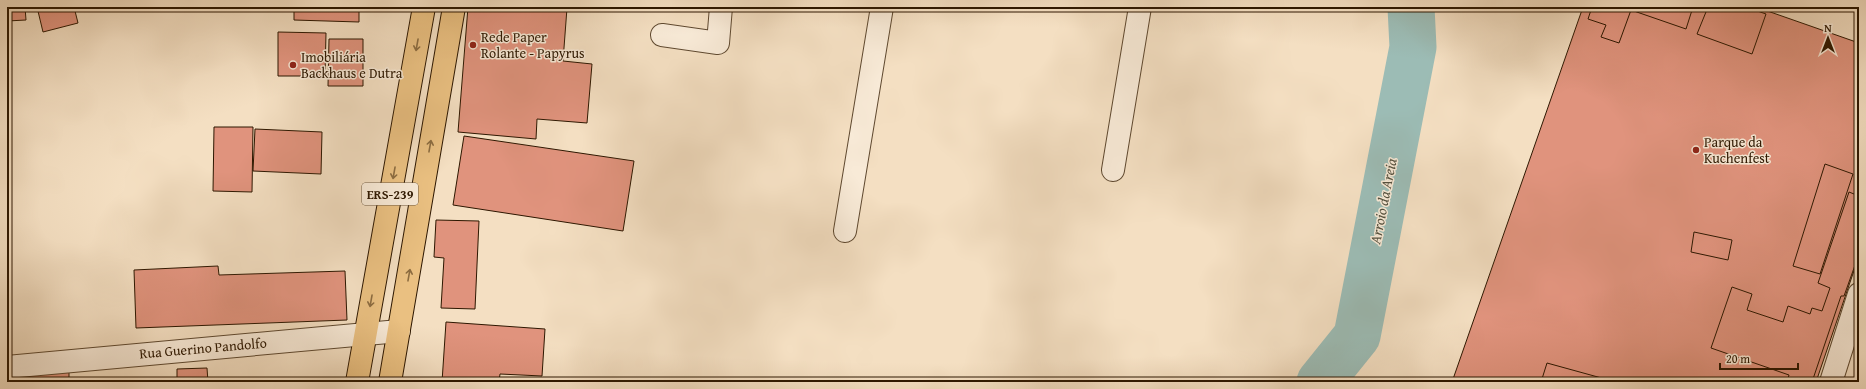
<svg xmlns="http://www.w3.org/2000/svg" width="1866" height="389" viewBox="0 0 1866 389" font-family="'Gentium Book Plus',serif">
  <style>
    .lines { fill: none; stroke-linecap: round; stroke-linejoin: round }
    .river { stroke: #9cbcb5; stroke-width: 47 }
    .building { fill: #e0937d; stroke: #2d1700 }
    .minor-casing { stroke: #5f4930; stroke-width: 24 }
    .tertiary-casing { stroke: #5f4930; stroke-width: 24 }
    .primary-casing { stroke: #2d1700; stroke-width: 24 }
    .minor { stroke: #f8ead7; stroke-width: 22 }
    .tertiary { stroke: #f8ead7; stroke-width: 22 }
    .primary { stroke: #eac081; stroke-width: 22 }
    .oneway { stroke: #8c6c40 }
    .poi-dot { fill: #8f2418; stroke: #f8ead7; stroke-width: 1.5 }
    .labels { text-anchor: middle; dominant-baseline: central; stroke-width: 3; stroke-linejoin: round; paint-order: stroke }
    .shield { fill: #f8ead7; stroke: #6a5640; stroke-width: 1 }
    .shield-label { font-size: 13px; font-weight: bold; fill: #2d1700 }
    .poi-label { font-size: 14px; fill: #2d1700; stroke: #f8ead7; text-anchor: start }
    .street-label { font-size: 14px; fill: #2d1700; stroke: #f8ead7 }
    .water-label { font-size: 15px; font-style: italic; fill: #54513f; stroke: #f8ead7 }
  </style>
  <rect width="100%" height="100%" fill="#f4dfc2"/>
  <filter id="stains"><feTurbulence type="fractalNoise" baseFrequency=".005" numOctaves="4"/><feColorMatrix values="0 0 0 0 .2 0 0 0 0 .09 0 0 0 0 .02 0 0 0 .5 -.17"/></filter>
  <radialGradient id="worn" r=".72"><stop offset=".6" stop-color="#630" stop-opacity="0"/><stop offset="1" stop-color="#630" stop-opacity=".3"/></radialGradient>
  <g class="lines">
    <polyline class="river" points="1320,382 1357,336 1413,47 1411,7"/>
  </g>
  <g class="building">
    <polygon points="7,7 25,7 26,20 7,21"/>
    <polygon points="37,7 74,7 78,23 43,32"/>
    <polygon points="294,7 359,7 359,22 294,20"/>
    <polygon points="468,7 567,8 563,61 592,64 587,123 537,119 536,139 458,132"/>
    <polygon points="1583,7 1756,7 1859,43 1859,256 1816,382 1452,382"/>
    <polygon points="1592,7 1693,7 1686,29 1631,10 1619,43 1601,37 1606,25 1588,19"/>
    <polygon points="1708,7 1746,7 1766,14 1752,54 1697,34"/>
    <polygon points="278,32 326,33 325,76 278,76"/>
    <polygon points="329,39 363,39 363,86 328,86"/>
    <polygon points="214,127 253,127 252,192 213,191"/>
    <polygon points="255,129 322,132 321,174 253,171"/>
    <polygon points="464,136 634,161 623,231 453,205"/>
    <polygon points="1825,164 1853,174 1820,274 1793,266"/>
    <polygon points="1849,192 1859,196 1859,254 1844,296 1841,296 1812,382 1787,382 1789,375 1711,348 1732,287 1752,294 1747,310 1783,322 1788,306 1810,314 1812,308 1822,311 1830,288 1818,283"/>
    <polygon points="436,220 479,221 475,309 441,308 444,258 434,257"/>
    <polygon points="1694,232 1732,240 1728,260 1691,252"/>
    <polygon points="218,266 219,275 345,271 347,320 136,328 134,270"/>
    <polygon points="446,322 545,329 542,376 500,374 499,382 442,382"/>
    <polygon points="1547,363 1616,382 1541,382"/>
    <polygon points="69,368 69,382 7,382 7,371"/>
    <polygon points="207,368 208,382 177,382 177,369"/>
  </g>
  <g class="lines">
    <g class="minor-casing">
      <g id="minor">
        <polyline points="662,35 718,43 721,7"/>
        <polyline points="1113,170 1140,7"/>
        <polyline points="845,231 882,7"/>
        <polyline points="7,367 399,331"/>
      </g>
    </g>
    <g class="tertiary-casing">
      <polyline id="tertiary" points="1831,382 1859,294"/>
    </g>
    <g class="primary-casing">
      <g id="primary">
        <polyline points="357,382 424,7"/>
        <polyline points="390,382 454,7"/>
      </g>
    </g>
    <use href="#minor" class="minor"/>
    <use href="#tertiary" class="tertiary"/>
    <use href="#primary" class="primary"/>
  </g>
  <defs><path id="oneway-shaft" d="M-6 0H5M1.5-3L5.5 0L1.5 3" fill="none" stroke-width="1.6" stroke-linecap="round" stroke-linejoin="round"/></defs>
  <g class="oneway">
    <use href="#oneway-shaft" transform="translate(417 45) rotate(100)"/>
    <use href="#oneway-shaft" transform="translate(430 146) rotate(-80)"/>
    <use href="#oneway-shaft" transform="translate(394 173) rotate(100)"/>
    <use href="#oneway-shaft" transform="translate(409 275) rotate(-80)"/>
    <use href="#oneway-shaft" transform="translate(371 301) rotate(100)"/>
  </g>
  <g class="poi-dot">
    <circle cx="473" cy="45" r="4"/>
    <circle cx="293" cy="65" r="4"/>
    <circle cx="1696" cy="150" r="4"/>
  </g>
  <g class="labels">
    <rect class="shield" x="362" y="183" width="56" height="22" rx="3"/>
    <g class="shield-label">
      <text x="390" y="194">ERS-239</text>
    </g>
    <g class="poi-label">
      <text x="481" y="37">Rede Paper<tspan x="481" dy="16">Rolante - Papyrus</tspan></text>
      <text x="301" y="57">Imobiliária<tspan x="301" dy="16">Backhaus e Dutra</tspan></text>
      <text x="1704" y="142">Parque da<tspan x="1704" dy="16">Kuchenfest</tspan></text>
    </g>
    <g class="street-label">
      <text transform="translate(203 348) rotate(-5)">Rua Guerino Pandolfo</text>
    </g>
    <g class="water-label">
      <text transform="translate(1383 201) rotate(-79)">Arroio da Areia</text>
    </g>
  </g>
  <rect width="1866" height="389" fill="none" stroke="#f4dfc2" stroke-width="24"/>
  <rect x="8" y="8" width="1850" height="373" fill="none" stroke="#2d1700" stroke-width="2"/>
  <rect x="12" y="12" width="1842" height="365" fill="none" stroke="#2d1700"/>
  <g transform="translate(1828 38)" stroke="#f8ead7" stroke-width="3" paint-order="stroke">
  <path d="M0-3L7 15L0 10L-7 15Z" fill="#2d1700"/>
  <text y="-6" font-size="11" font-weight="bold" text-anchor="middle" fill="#2d1700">N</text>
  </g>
  <path d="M1720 363v6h78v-6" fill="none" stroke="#2d1700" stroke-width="2"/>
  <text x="1726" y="363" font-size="12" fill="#2d1700" stroke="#f8ead7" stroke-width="3" paint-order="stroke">20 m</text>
  <rect width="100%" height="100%" filter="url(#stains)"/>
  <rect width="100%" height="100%" fill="url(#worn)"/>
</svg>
